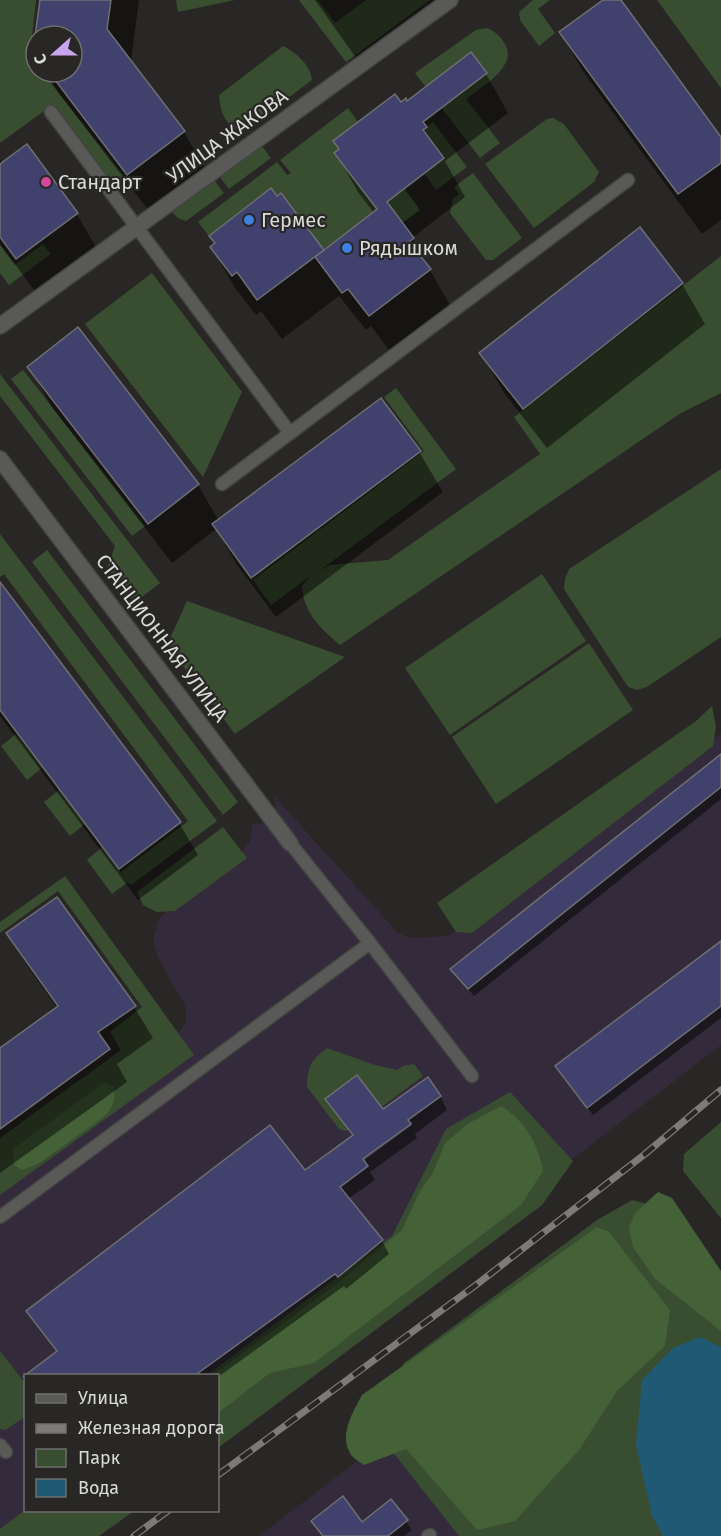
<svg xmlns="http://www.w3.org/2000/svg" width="721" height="1536" viewBox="0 0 721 1536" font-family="'Fira Sans',sans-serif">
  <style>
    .industrial { fill: #332b3b }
    .green { fill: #394d31 }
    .forest { fill: #446138 }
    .water { fill: #1f5973 }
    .shadow { fill: #0007; fill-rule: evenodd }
    .building { fill: #40416d; stroke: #6f6f72; stroke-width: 1.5 }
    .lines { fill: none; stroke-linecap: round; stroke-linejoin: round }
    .service-casing { stroke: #444442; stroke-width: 15 }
    .minor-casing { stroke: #444442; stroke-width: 18 }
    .service { stroke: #595957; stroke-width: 12 }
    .minor { stroke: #595957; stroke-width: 15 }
    .rail-casing { stroke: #7c7b79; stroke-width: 7 }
    .rail { stroke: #282725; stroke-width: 4.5; stroke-dasharray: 14; stroke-linecap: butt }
    .hotel-dot { fill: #d1479c; stroke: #282725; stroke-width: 2 }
    .shop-dot { fill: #3f7fe0; stroke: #282725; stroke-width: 2 }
    .labels { text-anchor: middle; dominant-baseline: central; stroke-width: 4.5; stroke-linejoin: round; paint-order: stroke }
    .street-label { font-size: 20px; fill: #dadad8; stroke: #282725 }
    .poi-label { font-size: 20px; fill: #dadad8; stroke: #282725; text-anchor: start }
  </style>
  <rect width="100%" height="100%" fill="#282725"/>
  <g class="industrial">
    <polygon points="721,734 721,1045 536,1187 218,1376 26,1376 26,1510 0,1536 0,1167 180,1032 186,1022 185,1005 159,960 153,940 159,919 170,908 232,862 250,842 252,824 267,823 276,811 274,796 398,933 410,938 448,936"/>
    <polygon points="397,1431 499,1536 259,1536"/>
  </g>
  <g class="green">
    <polygon points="0,0 36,0 30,55 36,64 36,72 42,72 124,176 111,186 51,106 0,143"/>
    <polygon points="176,0 235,0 178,12"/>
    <polygon points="299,0 318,0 335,23 366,0 430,0 346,62"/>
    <polygon points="533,0 550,0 538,9 555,33 539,46 520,20 519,12"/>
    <polygon points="657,0 721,0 721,88"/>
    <path d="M487,28C496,32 500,36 505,44C519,66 480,88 466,99L500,143L480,158L415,73L476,30Z"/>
    <path d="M283,46C296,53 310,64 312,80L243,132C226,127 220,113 219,95Z"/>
    <polygon points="348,108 358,122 333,141 339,149 334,153 381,205 320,252 303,221 281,193 277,196 271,189 209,236 198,222 277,162 287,175 291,173 280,160"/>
    <polygon points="553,118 564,124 599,172 594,182 534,228 485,164 547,119"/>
    <polygon points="433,122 467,167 436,190 424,173 444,157 423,130"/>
    <polygon points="261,145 271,158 229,189 219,176"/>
    <polygon points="473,173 522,238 493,260 486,260 450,213 453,199 459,194 454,187"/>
    <polygon points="214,180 224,193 186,221 178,218 172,212"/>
    <polygon points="43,244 51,254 9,285 0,273 0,245 15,265"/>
    <path d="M721,256V393L681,413L340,645C321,629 303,612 302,586L309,577L271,605L253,580L424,451L384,397L396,388L456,469L319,571L330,565L388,560L540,454L514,417Z"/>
    <polygon points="152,273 242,392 203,477 85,324"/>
    <polygon points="23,370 145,526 132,536 11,379"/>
    <polygon points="0,374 160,583 134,603 107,569 115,546 0,396"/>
    <polygon points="721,469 721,637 647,687 637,690 628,687 564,589 565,579 569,569"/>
    <polygon points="0,534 217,821 131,885 128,882 112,894 87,860 102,847 125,878 121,872 188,821 4,574 0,577"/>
    <polygon points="47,550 238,802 223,815 32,562"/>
    <polygon points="542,574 586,641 450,735 405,668"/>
    <polygon points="187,601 345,657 235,734 167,645"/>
    <polygon points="589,643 633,710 496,804 452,737"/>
    <polygon points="712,706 716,727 713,746 472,933 456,932 437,903 696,721"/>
    <polygon points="16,734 42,768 27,780 1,746"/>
    <polygon points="59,790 85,824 70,836 44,802"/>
    <polygon points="223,827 247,858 175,911 157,912 143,905 137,892"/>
    <polygon points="65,876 194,1055 0,1195 0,1138 121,1050 110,1032 142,1007 58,891 0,933 0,922"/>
    <path d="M327,1048L375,1065L397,1070L403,1066L414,1064L423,1076L352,1129L345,1131L339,1129L307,1087C308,1066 310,1061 327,1048Z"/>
    <polygon points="510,1092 573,1161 542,1205 218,1448 218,1376 206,1376 392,1236 446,1129"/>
    <polygon points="721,1122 721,1218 683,1171 684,1154"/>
    <polygon points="632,1200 652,1205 721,1292 721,1536 459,1536 388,1446 392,1382 404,1363 597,1220"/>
    <polygon points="0,1351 25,1383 25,1417 5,1430 0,1429"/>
    <polygon points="25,1510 26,1510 134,1511 99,1536 0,1536 0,1529"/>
  </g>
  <g class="forest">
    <polygon points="404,188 420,210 402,223 382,205"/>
    <path d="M104,1083L114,1087C116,1101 113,1106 105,1116L38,1164L22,1170L14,1165L13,1149Z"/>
    <path d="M501,1106C525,1121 538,1143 543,1171L521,1205L314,1363L270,1373L218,1413V1376L213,1375L338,1283L402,1230L420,1191L432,1175L445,1143L469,1123Z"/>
    <polygon points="658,1192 672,1198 721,1271 721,1331 655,1279 633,1247 629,1228 635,1213"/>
    <path d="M597,1227L609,1232L670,1310L665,1346L617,1391L579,1450L515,1521L477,1530L406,1449L364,1465C360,1462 352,1458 350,1453C339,1434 353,1412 362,1395Z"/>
  </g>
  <polygon class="water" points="700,1337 721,1347 721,1536 663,1536 652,1516 636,1445 642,1380 673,1348"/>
  <g class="shadow">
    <polygon points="41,0 139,0 131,62 184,132 207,172 152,215 58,92 46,72 72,72 72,36 36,36"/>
    <polygon points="315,0 443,0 359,62"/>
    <polygon points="605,0 619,0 721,139 721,220 702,234 584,73 561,33"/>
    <polygon points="486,74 508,113 445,161 465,197 412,238 452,309 392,354 371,326 366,330 339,296 282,339 261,311 256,315 235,288 212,248 216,245 211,236 281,195 324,252 374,213 358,192 336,153 401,104"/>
    <polygon points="0,160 76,213 100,254 40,298 0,244"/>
    <polygon points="640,229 682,284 705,324 547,448 504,393 481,353"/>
    <polygon points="29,367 198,485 219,521 419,452 443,492 276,617 237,565 216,529 172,563 52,407"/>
    <polygon points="0,587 179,823 198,855 138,900 0,716"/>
    <polygon points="721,756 721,799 474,996 452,969"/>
    <polygon points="8,934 134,1007 153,1038 117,1064 127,1082 0,1173 0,1050 57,1008 27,965"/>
    <polygon points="721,943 721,1018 593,1115 562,1075"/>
    <path d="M440,1096L447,1110L415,1134L417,1138L370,1172L375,1180L348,1199L382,1241L389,1254L346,1289L344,1286L218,1377V1376H27L57,1352L28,1311L304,1172L353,1136L327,1099L383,1111ZM412,1121V1125L358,1165L356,1162Z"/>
    <polygon points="391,1501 412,1530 404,1536 323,1536 362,1524"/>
  </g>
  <g class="building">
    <polygon points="40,0 111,0 107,29 185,131 127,175 49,72 72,72 72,36 36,36 36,56 33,51"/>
    <polygon points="603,0 621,0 721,137 721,163 678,194 559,32"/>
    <polygon points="471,52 487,73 423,122 427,127 423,130 444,158 387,202 414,238 409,242 431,269 369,316 348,289 342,293 315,257 377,209 334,153 339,149 333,141 395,94 401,102 406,98 407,101"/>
    <polygon points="27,144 78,213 16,259 0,237 0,164"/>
    <polygon points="271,188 277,196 281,193 324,250 257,300 237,272 232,276 210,247 215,243 209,236"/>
    <polygon points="640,227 683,283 523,409 479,353"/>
    <polygon points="78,327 199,484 148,524 27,367"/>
    <polygon points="381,398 421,451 251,578 212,524"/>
    <polygon points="0,582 181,822 119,869 0,710"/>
    <polygon points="721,754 721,787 468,989 450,969"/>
    <polygon points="57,897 136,1006 98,1032 110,1049 0,1129 0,1048 58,1006 6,933"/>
    <polygon points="721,941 721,1006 587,1108 555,1066"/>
    <polygon points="357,1075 383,1109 428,1077 441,1096 408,1120 411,1124 363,1159 368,1166 340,1187 383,1240 338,1277 335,1274 194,1376 24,1376 57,1351 26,1311 270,1125 305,1170 353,1135 325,1099"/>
    <polygon points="343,1496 362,1522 391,1499 408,1520 388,1536 323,1536 311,1521"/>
  </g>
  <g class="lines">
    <g class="service-casing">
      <g id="service">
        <polyline points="51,112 290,433"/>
        <polyline points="222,484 628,180"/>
        <polyline points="290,843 370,943 472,1076"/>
        <polyline points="0,1217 370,943"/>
        <polyline points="0,1445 6,1452"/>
        <polyline points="428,1536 430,1535"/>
      </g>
    </g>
    <g class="minor-casing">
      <g id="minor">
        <polyline points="0,326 450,0"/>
        <polyline points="0,459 290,843"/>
      </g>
    </g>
    <use href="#service" class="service"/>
    <use href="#minor" class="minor"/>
    <g class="rail-casing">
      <g id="rail">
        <polyline points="218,1475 476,1285 645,1154 721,1090"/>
        <polyline points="134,1536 169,1510"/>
      </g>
    </g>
    <use href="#rail" class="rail"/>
  </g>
  <circle class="hotel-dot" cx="46" cy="182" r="6"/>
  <g class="shop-dot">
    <circle cx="249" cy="220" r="6"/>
    <circle cx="347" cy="248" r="6"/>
  </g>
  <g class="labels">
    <g class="street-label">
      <text transform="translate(227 136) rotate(-36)">УЛИЦА ЖАКОВА</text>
      <text transform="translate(162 638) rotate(53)">СТАНЦИОННАЯ УЛИЦА</text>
    </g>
    <g class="poi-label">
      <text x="58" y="182">Стандарт</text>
      <text x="261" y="220">Гермес</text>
      <text x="359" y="248">Рядышком</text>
    </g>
  </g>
  <rect x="24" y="1374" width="195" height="138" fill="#282725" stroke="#6f6f6d" stroke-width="1.5"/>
  <rect x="36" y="1394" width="30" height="9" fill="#595957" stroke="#6f6f6d" stroke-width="1.5"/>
  <text x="78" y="1404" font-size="18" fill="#dadad8">Улица</text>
  <rect x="36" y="1424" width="30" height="9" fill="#7c7b79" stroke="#6f6f6d" stroke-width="1.5"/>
  <text x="78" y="1434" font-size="18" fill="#dadad8">Железная дорога</text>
  <rect x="36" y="1449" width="30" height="18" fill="#394d31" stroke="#6f6f6d" stroke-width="1.5"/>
  <text x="78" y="1464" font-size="18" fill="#dadad8">Парк</text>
  <rect x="36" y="1479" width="30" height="18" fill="#1f5973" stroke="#6f6f6d" stroke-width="1.5"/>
  <text x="78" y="1494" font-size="18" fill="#dadad8">Вода</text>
  <g transform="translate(54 54) rotate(249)"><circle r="28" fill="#282725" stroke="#6f6f6d" stroke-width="1.5"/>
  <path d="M0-4.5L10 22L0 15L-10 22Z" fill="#c9a5ee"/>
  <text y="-9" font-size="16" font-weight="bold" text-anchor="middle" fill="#dadad8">С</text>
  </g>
</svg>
